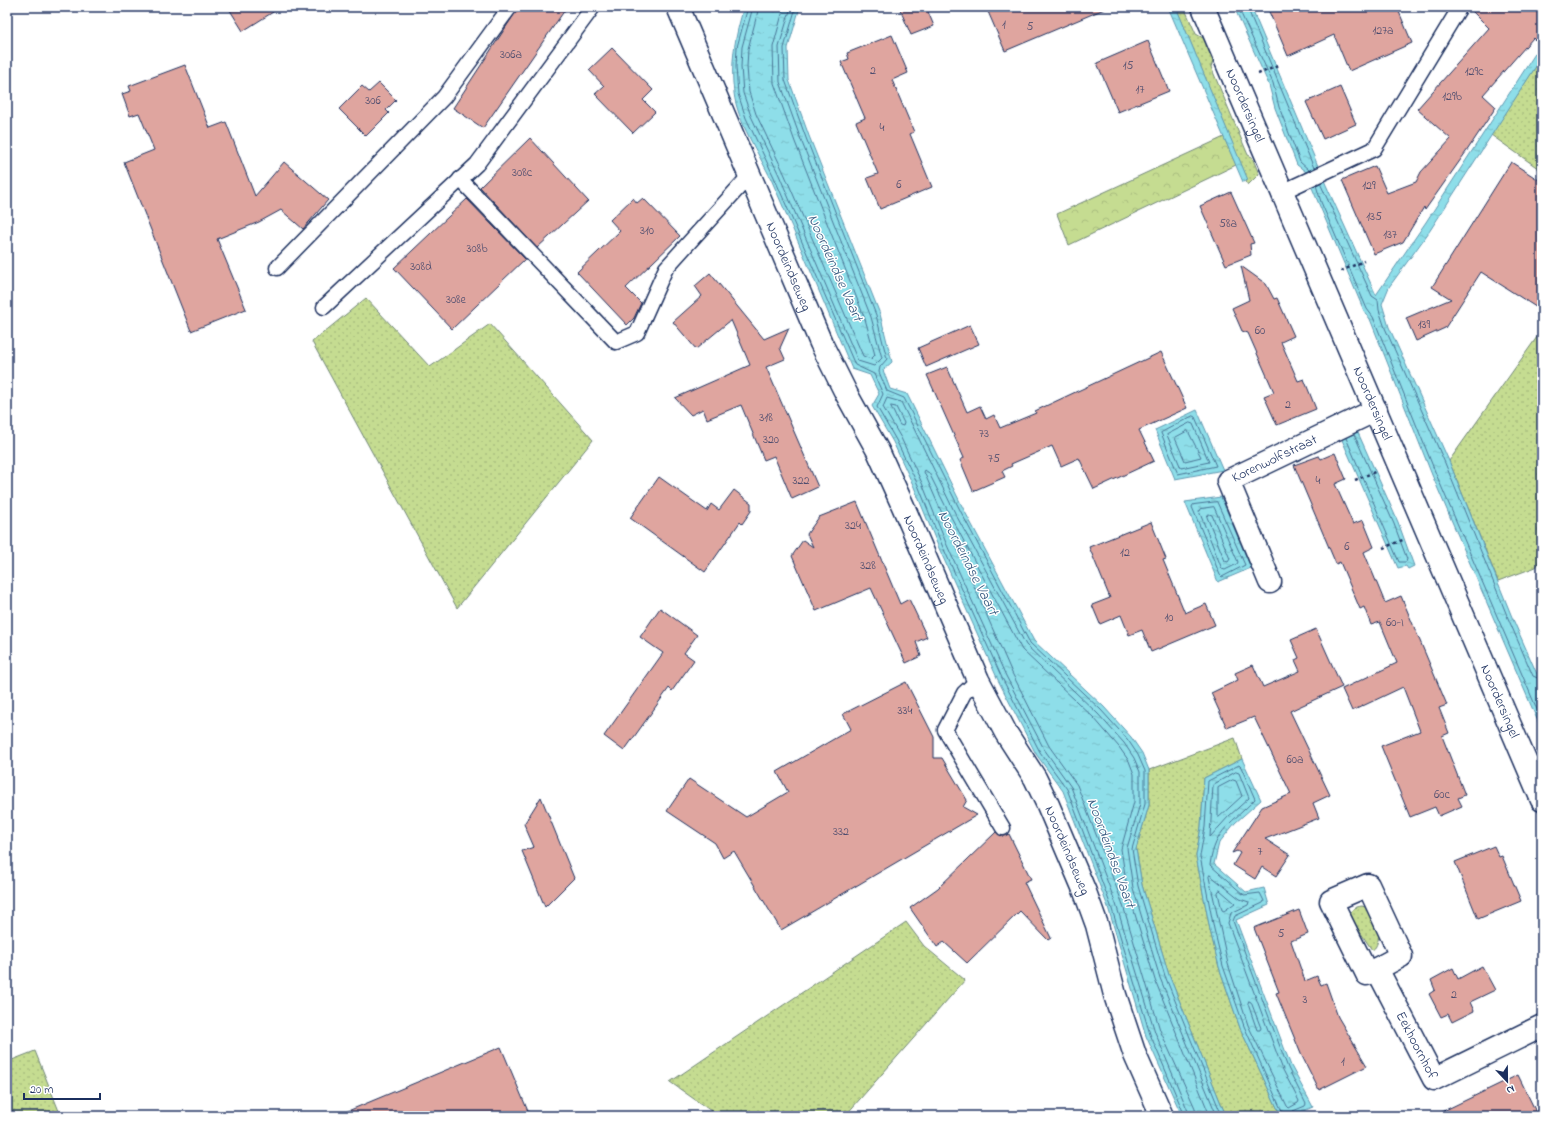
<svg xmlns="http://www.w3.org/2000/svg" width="1549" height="1123" viewBox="0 0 1549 1123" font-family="'Indie Flower',sans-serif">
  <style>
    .grass { fill: url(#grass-dots); stroke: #708678 }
    .forest { fill: url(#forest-crowns); stroke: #708678 }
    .water { fill: url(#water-ripples); stroke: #6098b1 }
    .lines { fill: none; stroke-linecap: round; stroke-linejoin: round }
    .shore { stroke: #497596; stroke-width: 1 }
    .building { fill: #dfa59f; stroke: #1b2f5e }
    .lane-casing { stroke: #1b2f5e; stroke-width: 17 }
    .street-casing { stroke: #1b2f5e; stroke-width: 25 }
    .secondary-casing { stroke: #1b2f5e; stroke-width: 25 }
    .path { stroke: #1b2f5e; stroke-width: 2.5; stroke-dasharray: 3 3; stroke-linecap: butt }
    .lane { stroke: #fff; stroke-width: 14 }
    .street { stroke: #fff; stroke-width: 22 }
    .secondary { stroke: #fff; stroke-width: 22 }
    .labels { text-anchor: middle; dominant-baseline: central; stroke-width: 3; stroke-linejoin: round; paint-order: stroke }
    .number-label { font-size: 12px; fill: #4c4c6e }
    .street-label { font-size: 14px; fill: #1b2f5e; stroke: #fff }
    .water-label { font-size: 15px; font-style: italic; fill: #385b81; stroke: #fff }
  </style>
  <defs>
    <pattern id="grass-dots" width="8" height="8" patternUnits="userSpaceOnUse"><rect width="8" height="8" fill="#c5dc91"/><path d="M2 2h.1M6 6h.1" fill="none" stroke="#a9bd7f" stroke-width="1.8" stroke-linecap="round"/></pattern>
    <pattern id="forest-crowns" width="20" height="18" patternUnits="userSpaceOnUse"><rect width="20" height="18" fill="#c5dc91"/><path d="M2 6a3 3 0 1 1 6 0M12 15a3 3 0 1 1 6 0" fill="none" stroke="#a9bd7f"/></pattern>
    <pattern id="water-ripples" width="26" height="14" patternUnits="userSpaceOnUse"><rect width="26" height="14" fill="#8edee9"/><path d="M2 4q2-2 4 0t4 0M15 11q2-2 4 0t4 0" fill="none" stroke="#7abfca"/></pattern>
  </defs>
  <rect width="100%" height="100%" fill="#fff"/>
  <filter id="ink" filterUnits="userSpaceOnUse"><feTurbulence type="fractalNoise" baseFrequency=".025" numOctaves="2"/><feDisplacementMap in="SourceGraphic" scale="8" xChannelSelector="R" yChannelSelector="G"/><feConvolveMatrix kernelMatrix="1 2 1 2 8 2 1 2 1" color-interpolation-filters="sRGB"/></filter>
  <g filter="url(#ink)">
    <g class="grass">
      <polygon points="1176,7 1184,7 1196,34 1212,43 1216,52 1211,67 1248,155 1252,157 1259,174 1248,185 1246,182 1247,180"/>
      <polygon points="1542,57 1542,171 1491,135"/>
      <polygon points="366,298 430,367 490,324 593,440 457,608 312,342"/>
      <polygon points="1542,330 1542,557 1536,567 1498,581 1449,461"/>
      <polygon points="1235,738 1242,759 1204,778 1201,827 1196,856 1210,930 1219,967 1240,1028 1281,1116 1226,1116 1169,975 1142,885 1136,849 1149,805 1149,770"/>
      <path d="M1362,906L1365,907C1373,917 1383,926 1378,940C1377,944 1376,948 1372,950L1351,918C1349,909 1355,907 1362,906Z"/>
      <polygon points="906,922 924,946 965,980 845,1116 718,1116 670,1082"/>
      <polygon points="35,1051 61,1116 7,1116 7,1062"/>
    </g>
    <polygon class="forest" points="1224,137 1236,165 1069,245 1057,214"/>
    <g class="water">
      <path d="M744,7H800L788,48L789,80L809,136L880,314L892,362L883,370L890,389L907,394L964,510L1034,641L1104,707L1131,737L1142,753L1149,770V805L1136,849L1142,885L1169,975L1226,1116H1182L1146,1036L1108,907L1063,791L1036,754L998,680L938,546L914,487L893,442L872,406L879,394L870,375L852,369C825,306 799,242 771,179C759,154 737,121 734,93C730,63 735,36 744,7Z"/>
      <polygon points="1168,7 1176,7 1248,180 1243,182"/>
      <polygon points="1234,7 1251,7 1326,185 1376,295 1426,222 1542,43 1542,57 1429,232 1389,287 1382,304 1389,327 1449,461 1512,617 1537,674 1542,676 1542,731 1432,475 1370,319 1364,311 1305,171 1297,165 1275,108 1269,85"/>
      <polygon points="1197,410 1223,470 1175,479 1155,430"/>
      <polygon points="1355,426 1398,522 1414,566 1408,569 1406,566 1398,568 1339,433"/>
      <polygon points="1221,497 1251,568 1218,582 1185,502"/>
      <polygon points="1242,759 1261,800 1235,823 1219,843 1214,864 1246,892 1264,888 1269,905 1236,920 1291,1066 1313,1107 1291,1116 1281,1116 1240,1028 1219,967 1210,930 1196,856 1201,827 1204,778"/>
    </g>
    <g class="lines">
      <g class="shore">
        <polyline points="748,7 737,47 736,67 738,94 746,118 774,177 855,365 874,374 883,394 877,407 896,440 918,485 942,545 1002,678 1040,752 1067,789 1111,906 1150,1034 1185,1116"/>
        <polyline points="753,7 742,47 741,67 743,93 751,116 779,175 858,361 874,366 882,358 871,317 801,140 780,82 779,47 791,7"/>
        <polyline points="759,7 748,49 747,67 749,92 756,114 784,173 863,356 871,359 875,355 865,319 795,142 774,83 773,47 784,7"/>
        <polyline points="796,7 784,48 785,80 806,138 876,315 887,359 880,367 879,372 887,391 904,398 961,512 1030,643 1101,710 1128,740 1138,755 1145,771 1145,804 1132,849 1138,886 1165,976 1222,1116"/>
        <polyline points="1238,7 1273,83 1279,107 1300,162 1309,170"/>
        <polyline points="1247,7 1314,168"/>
        <polyline points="1320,183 1372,296 1378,300 1379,310 1385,328 1445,463 1508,618 1533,676 1542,680"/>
        <polyline points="1316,185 1321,202 1367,309 1373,317 1436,474 1542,721"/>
        <polygon points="891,406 896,407 904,423 903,426 900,425"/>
        <polygon points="1193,416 1195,417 1216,466 1178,474 1161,433"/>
        <polygon points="1190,423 1193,424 1209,462 1181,468 1167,435"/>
        <polygon points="1188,431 1201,457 1185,461 1175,438"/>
        <polyline points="1346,438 1399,562 1406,562 1407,559 1394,524 1354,434"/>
        <polygon points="1217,502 1245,565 1222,577 1220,575 1192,507 1193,505"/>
        <polygon points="1214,507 1238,562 1237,564 1225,570 1222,569 1199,511 1200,509"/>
        <polygon points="1209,514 1212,515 1230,559 1228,562 1225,561 1207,517"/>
        <polygon points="1236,772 1239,773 1249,798 1229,816 1210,837 1213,785"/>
        <polygon points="1233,780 1236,781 1242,796 1218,818 1218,788"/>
        <polygon points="1210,875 1240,899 1249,902 1248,905 1231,913 1228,923 1283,1070 1299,1101 1298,1103 1289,1108 1287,1106 1248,1025 1228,964 1209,877"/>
        <polygon points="1220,890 1235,903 1224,911 1222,910 1218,893"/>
        <polygon points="1249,1001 1251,1002 1261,1028 1260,1030 1257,1030 1248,1004"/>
        <polyline points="1190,1116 1155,1032 1116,904 1071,787 1044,749 1006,676 946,543 922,483 901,438 883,407 887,398 901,402 956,515 1026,645 1098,714 1124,743 1134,758 1140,772 1140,804 1127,848 1133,888 1160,978 1217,1116"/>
        <polyline points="1196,1116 1195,1108 1160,1030 1122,902 1077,785 1049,746 1012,673 924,472 925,470 929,473 951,517 1022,650 1094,718 1119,747 1129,761 1134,774 1134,802 1121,849 1127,888 1155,980 1210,1116"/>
        <path d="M1284,1116L1244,1026L1223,966L1214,929L1200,856L1205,827L1208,781L1239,765L1241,767L1255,799C1233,823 1215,828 1210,865L1244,895L1260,893L1264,901L1263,903L1235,916L1233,921L1288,1068L1306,1104L1305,1106L1293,1111L1291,1116"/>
      </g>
    </g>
    <g class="building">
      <polygon points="228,7 281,7 243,31"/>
      <polygon points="519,7 567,7 483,128 453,108"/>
      <polygon points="899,7 926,7 934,26 911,35"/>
      <polygon points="986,7 1109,7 1005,51"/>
      <polygon points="1267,7 1397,7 1412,43 1349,71 1334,35 1288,56"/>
      <polygon points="1468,7 1542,7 1542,47 1533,38 1483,95 1496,107 1466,152 1425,210 1424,207 1403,242 1374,254 1342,180 1375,166 1387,193 1416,182 1421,172 1451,139 1417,109 1489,28"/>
      <polygon points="892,35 908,73 892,80 914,132 910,134 932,187 880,209 867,178 878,174 856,122 865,118 841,62 849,59 847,53"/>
      <polygon points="1148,41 1169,91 1118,112 1097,63"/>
      <polygon points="612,48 653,90 643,100 655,112 633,133 595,94 604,86 589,70"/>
      <polygon points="185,65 210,128 226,122 255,196 284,162 328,200 303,229 281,210 259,222 217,239 246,309 191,331 124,162 154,150 139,113 130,116 122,94 131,91 129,86"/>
      <polygon points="379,83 396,100 386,110 389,113 366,136 339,109 362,86 369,92"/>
      <polygon points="1340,87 1356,124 1323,139 1306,102"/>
      <polygon points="530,138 588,201 537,248 480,187"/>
      <polygon points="1511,162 1542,182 1542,311 1481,272 1445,328 1416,341 1406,318 1451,299 1432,287"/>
      <polygon points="1231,192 1254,243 1250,244 1251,255 1226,265 1200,206"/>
      <polygon points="633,198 637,203 643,198 680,236 626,288 641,303 634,318 627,325 577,272 620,231 610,220"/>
      <polygon points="467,199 525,259 452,329 394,268"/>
      <polygon points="1241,266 1266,284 1274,299 1277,298 1294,336 1281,342 1298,381 1304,379 1316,409 1277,425 1264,396 1274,392 1248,333 1242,331 1232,308 1249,300"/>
      <polygon points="710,273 764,339 789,328 780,348 785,359 766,367 818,487 792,499 774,456 764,460 741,405 707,419 703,409 691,415 675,398 750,365 731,320 696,349 673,322 702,296 695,286"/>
      <polygon points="970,325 979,344 926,367 918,348"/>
      <polygon points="1161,352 1187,408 1139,430 1154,461 1094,489 1079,458 1061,466 1052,446 1011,464 1012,466 1002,471 1005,477 973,491 960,460 964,458 927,375 947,367 967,412 980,406 986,419 994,415 1000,428 1036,413 1035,411"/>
      <polygon points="1335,453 1346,479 1335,484 1353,524 1363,520 1374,547 1364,552 1385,603 1401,596 1447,705 1439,708 1449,733 1442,736 1465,795 1458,798 1462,806 1439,816 1435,807 1410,817 1381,746 1420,731 1403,687 1352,711 1342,689 1397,663 1380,622 1371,625 1364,607 1360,609 1340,562 1336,564 1294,465 1319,456 1321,459"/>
      <polygon points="659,477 707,511 711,504 719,510 734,490 751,503 751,511 742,524 740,522 705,572 630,518"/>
      <polygon points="857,502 900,604 909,599 927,637 916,642 921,656 906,663 871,588 816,611 792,556 803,540 813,547 807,534 819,517"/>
      <polygon points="1151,522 1166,559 1163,560 1185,613 1206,604 1215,625 1151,652 1142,630 1129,635 1121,615 1100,624 1092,605 1110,598 1089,547"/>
      <polygon points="660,608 697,635 684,653 694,660 672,691 669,688 624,751 604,736 663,653 640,637"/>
      <polygon points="1316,629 1342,687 1290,711 1330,795 1313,803 1319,818 1265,839 1290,855 1276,876 1262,867 1255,879 1233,865 1240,853 1237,851 1232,853 1262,807 1291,794 1254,717 1227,728 1211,693 1238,680 1235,673 1253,665 1263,687 1300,671 1295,660 1299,658 1291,640"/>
      <polygon points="906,682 934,737 934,758 942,758 967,800 963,807 977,815 781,930 734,851 723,858 715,843 667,811 689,779 746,817 788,792 777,772 851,729 843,714"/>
      <polygon points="541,797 574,878 545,907 522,851 534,847 524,824"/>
      <polygon points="996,832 1003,836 1009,834 1031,879 1024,882 1051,938 1048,940 1020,911 967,963 944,942 937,947 910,908 938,888"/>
      <polygon points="1494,846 1499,857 1502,856 1521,901 1478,919 1455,862"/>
      <polygon points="1299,910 1308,934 1291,941 1305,981 1317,976 1321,985 1326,983 1338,1017 1367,1066 1319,1090 1301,1054 1276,993 1279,992 1254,928"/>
      <polygon points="1482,966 1495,990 1470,1002 1474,1011 1452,1022 1448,1014 1441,1017 1429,994 1435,990 1431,980 1453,968 1458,979"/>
      <polygon points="501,1047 530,1116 336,1116"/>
      <polygon points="1518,1075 1538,1116 1433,1116"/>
    </g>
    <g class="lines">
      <g class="lane-casing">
        <g id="lane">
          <polyline points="460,179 616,342 637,333 666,268 750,175"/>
          <polyline points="1282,192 1374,149 1460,7"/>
          <polyline points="277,268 444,97 510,7"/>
          <polyline points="324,307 477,164 593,7"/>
          <polyline points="978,680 964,693 945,730 1003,828"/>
        </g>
      </g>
      <g class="street-casing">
        <g id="street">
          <path id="s1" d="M1203,7L1542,800"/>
          <path id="s2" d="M1270,582L1228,481L1376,410"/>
          <polygon points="1368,885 1401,956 1367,974 1331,901"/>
          <path id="s3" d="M1377,969L1434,1079L1542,1026"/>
        </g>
      </g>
      <g class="secondary-casing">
        <g id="secondary">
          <path id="s4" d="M678,7L821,343L847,395L878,451L903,506L978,680L1006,733L1035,778L1048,805L1085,892L1097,925L1115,995L1135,1055L1162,1116"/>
        </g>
      </g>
      <g class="path">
        <polyline points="1258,74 1278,66"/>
        <polyline points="1341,271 1364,261"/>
        <polyline points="1355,480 1377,471"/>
        <polyline points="1383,548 1405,539"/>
      </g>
      <use href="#lane" class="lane"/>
      <use href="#street" class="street"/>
      <use href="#secondary" class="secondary"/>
    </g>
  </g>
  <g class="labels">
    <g class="number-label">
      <text x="1004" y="25">1</text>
      <text x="1030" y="27">5</text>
      <text x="1383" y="31">127a</text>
      <text x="511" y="55">306a</text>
      <text x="1128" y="66">15</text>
      <text x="873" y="71">2</text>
      <text x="1474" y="72">129c</text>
      <text x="1140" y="90">17</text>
      <text x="1452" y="97">129b</text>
      <text x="373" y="101">306</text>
      <text x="882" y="128">4</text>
      <text x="522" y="173">308c</text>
      <text x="899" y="185">6</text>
      <text x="1369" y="186">129</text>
      <text x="1374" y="217">135</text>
      <text x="1228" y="224">58a</text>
      <text x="647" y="231">310</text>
      <text x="1390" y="235">137</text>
      <text x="477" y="249">308b</text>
      <text x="421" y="267">308d</text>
      <text x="456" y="300">308e</text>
      <text x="1424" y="325">139</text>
      <text x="1260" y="331">60</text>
      <text x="1288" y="405">2</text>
      <text x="766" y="418">318</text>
      <text x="984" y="434">73</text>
      <text x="771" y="440">320</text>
      <text x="994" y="459">75</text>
      <text x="801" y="481">322</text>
      <text x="1318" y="481">4</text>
      <text x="853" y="526">324</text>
      <text x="1347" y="547">6</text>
      <text x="1125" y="553">12</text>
      <text x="868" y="566">328</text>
      <text x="1169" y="618">10</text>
      <text x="1395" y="623">60-I</text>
      <text x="905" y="711">334</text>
      <text x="1295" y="760">60a</text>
      <text x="1442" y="795">60c</text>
      <text x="841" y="832">332</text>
      <text x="1260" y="852">7</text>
      <text x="1281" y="934">5</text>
      <text x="1454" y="995">2</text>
      <text x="1305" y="1000">3</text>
      <text x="1343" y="1062">1</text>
    </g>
    <g class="street-label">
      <text stroke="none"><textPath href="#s1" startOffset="107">Noordersingel</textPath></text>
      <text stroke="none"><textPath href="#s4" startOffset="282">Noordeindseweg</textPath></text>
      <text stroke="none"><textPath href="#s1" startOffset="431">Noordersingel</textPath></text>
      <text stroke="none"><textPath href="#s2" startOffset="161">Korenwolfstraat</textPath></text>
      <text stroke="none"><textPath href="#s4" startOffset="606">Noordeindseweg</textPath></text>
      <text stroke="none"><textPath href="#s1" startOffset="755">Noordersingel</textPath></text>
      <text stroke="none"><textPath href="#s4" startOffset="930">Noordeindseweg</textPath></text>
      <text stroke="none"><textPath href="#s3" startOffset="86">Eekhoornhof</textPath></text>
    </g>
    <g class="water-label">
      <text transform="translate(835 268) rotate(66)">Noordeindse Vaart</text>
      <text transform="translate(968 563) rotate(63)">Noordeindse Vaart</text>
      <text transform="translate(1111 853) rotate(70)">Noordeindse Vaart</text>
    </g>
  </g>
  <rect width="1549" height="1123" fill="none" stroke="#fff" stroke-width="24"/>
  <rect x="12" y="12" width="1525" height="1099" fill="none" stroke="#1b2f5e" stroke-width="1.5" filter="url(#ink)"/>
  <g transform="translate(1507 1081) rotate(158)" stroke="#ffffff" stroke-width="3" paint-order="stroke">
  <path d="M0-3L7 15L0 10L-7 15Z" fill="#1b2f5e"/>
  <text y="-6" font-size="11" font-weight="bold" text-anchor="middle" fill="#1b2f5e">N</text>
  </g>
  <path d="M24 1093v6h76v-6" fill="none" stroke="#1b2f5e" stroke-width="2"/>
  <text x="30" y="1093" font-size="12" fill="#1b2f5e" stroke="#ffffff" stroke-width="3" paint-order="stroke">20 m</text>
</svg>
